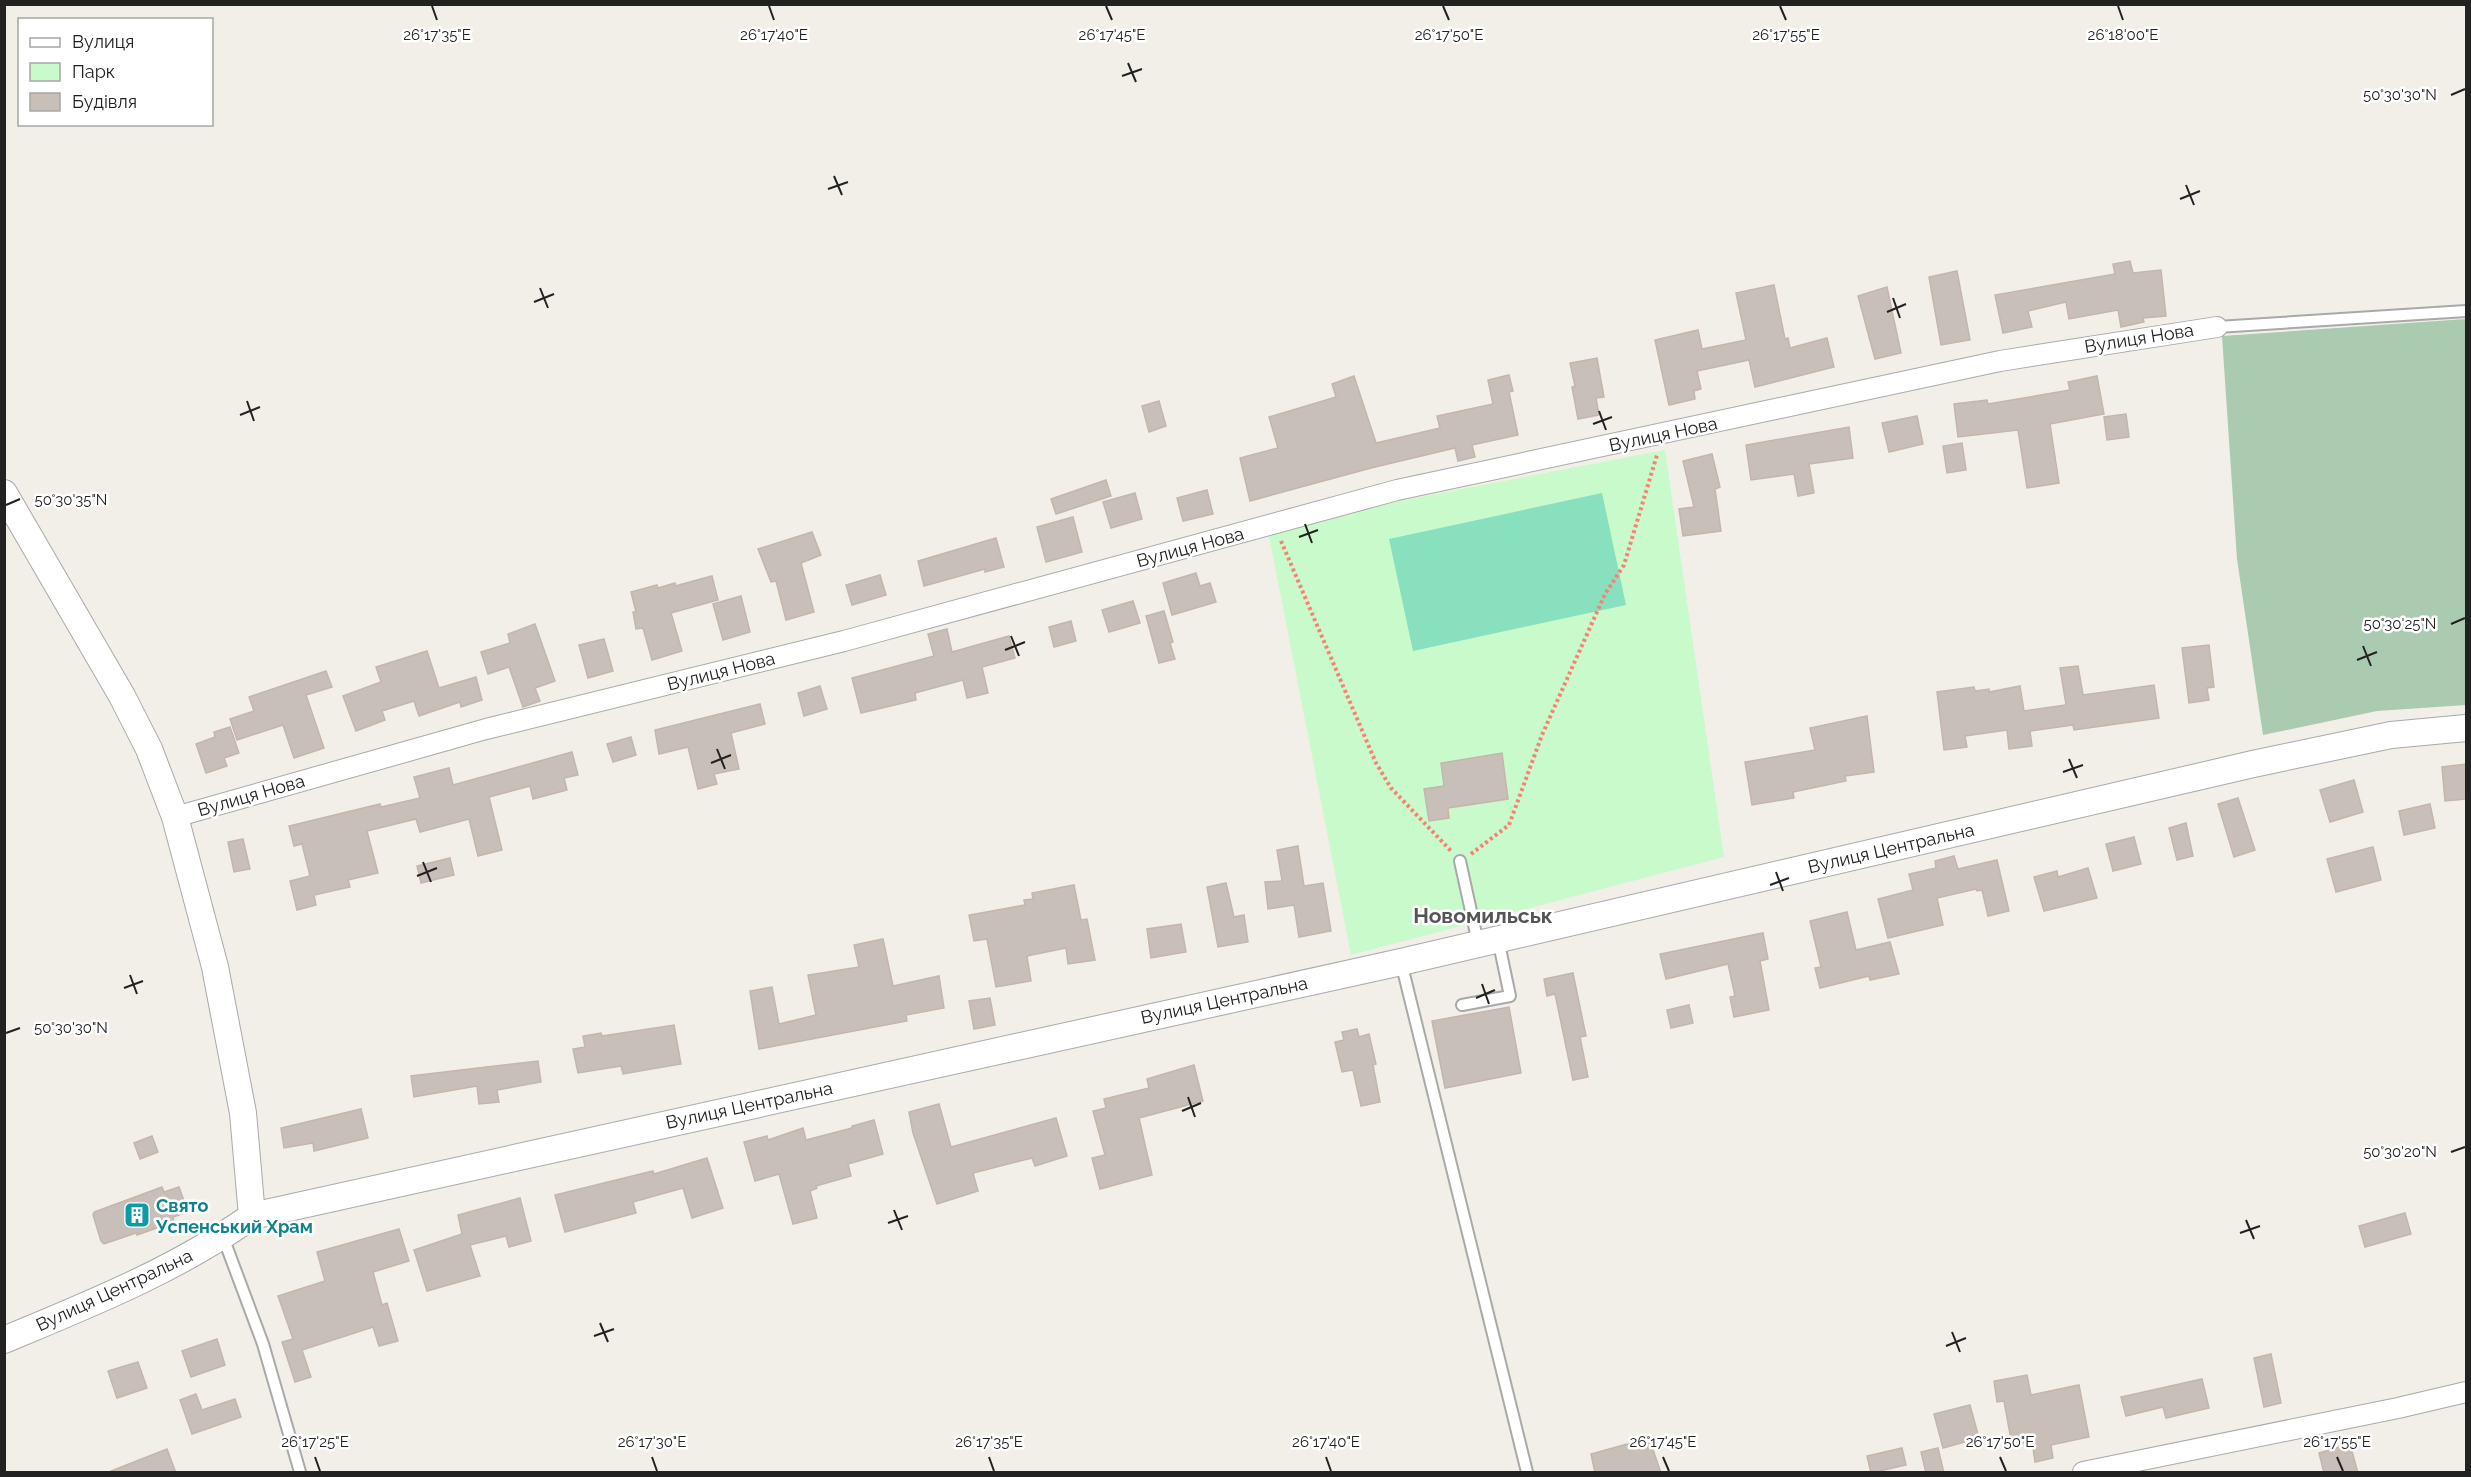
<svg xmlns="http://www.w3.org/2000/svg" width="2471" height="1477" viewBox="0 0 2471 1477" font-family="Raleway,sans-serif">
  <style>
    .cemetery { fill: #aacbaf }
    .park { fill: #c8facc }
    .pitch { fill: #88e0be }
    .building { fill: #c7bfb8; stroke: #c4b6ab; stroke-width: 1.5 }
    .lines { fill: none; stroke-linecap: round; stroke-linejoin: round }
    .service-casing { stroke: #a9a9a9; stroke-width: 14 }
    .minor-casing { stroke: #a9a9a9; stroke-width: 22 }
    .tertiary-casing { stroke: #a9a9a9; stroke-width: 28 }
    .path { stroke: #fa8072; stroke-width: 4; stroke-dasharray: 3 3; stroke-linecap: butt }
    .service { stroke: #fff; stroke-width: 10 }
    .minor { stroke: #fff; stroke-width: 20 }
    .tertiary { stroke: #fff; stroke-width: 26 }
    .ticks { fill: none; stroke: #222; stroke-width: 2 }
    .labels { text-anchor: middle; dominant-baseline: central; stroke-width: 5; stroke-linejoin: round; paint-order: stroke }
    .street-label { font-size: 18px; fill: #222; stroke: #fff }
    .culture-label { font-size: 18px; font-weight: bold; fill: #0d838f; stroke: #fff; text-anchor: start }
    .quarter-label { font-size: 21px; font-weight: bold; fill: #555; stroke: #fff }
    .ticks-label { font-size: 15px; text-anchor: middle; fill: #222; stroke: #fff; stroke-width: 5; stroke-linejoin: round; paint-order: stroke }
  </style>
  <rect width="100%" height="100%" fill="#f2efe9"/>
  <polygon class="cemetery" points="2466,319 2466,705 2377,711 2263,735 2237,559 2222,336"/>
  <polygon class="park" points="1665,450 1724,857 1351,955 1269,536 1389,503"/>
  <polygon class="pitch" points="1602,493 1626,605 1413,651 1389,539"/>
  <g class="building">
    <polygon points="2130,261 2133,273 2161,270 2166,316 2143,318 2144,322 2121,327 2118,310 2069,319 2066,302 2028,311 2032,327 2003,333 1995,295 2115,274 2113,264"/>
    <polygon points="1957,271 1970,340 1941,345 1929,277"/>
    <polygon points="1774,285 1785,339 1788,338 1790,348 1827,338 1834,367 1755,387 1749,360 1697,371 1701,389 1694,391 1695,399 1669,405 1655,340 1698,330 1702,349 1746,340 1736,293"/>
    <polygon points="1887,287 1901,353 1875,359 1858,296"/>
    <polygon points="1597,358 1604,397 1596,398 1599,415 1578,419 1572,387 1575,386 1570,363"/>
    <polygon points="1509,375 1513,391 1509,392 1518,435 1472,445 1475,457 1458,461 1455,448 1371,468 1250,501 1240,458 1278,448 1269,417 1336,397 1332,384 1354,376 1376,443 1440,428 1437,416 1493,404 1488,380"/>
    <polygon points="2097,376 2104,414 2050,424 2059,483 2027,488 2018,430 1958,437 1954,404 1987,400 1988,404 2070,390 2068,382"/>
    <polygon points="1159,401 1166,426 1149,432 1142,406"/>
    <polygon points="2126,414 2129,437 2107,440 2104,417"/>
    <polygon points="1917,416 1923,444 1889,452 1882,423"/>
    <polygon points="1849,427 1853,458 1809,464 1814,493 1798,496 1794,474 1751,480 1746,445"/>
    <polygon points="1962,443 1966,470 1947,473 1943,446"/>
    <polygon points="1712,454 1720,487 1715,489 1721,531 1683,536 1679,509 1694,507 1683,461"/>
    <polygon points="1106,480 1111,496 1056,514 1051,499"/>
    <polygon points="1207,490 1213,514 1183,521 1177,498"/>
    <polygon points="1135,493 1142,519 1111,528 1103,502"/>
    <polygon points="1073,517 1082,552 1046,562 1037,527"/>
    <polygon points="812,532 821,555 801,563 814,612 786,620 776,581 771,582 758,549"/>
    <polygon points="996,538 1004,567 985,572 985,569 924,586 918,561"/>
    <polygon points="1196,573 1200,586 1210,583 1216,602 1172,615 1163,583"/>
    <polygon points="880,575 886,595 852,605 846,585"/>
    <polygon points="712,576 718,600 671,613 682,651 652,660 643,628 636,629 633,612 636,612 631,592 657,585 658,588 675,583 675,586"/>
    <polygon points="741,596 750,632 723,640 713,604"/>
    <polygon points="1133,601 1140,623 1109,632 1102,610"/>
    <polygon points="1164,611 1173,642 1170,643 1175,659 1159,663 1146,616"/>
    <polygon points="1071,621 1076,641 1054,647 1049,627"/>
    <polygon points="535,624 555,681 535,688 540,701 523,707 509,667 488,674 481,652 510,643 508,634"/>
    <polygon points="947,629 952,652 1009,636 1015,658 982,667 988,693 967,698 963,680 915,693 916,700 861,713 852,678 934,656 928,634"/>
    <polygon points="604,639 613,671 588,678 579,645"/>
    <polygon points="2209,645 2214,687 2207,688 2209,700 2189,703 2182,648"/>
    <polygon points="427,651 439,688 476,677 482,700 461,707 460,702 419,716 414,701 382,711 385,720 356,731 343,696 381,682 376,667"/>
    <polygon points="2078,666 2083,695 2154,685 2159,718 2074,730 2073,725 2030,731 2032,746 2009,749 2007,730 1965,736 1967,747 1944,750 1937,692 1974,687 1975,691 1989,689 1989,692 2020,686 2024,711 2066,705 2060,668"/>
    <polygon points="326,671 332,687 306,695 324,748 294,758 283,725 237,740 230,719 254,711 249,697"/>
    <polygon points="820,686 827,709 804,716 798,693"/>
    <polygon points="760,704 765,724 731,733 739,769 714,774 717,784 698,789 688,747 659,754 655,730"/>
    <polygon points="1867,716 1874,772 1845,776 1846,781 1793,792 1794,798 1752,805 1745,762 1815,750 1810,728"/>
    <polygon points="230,727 239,753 224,758 227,766 206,773 196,744 215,737 214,732"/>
    <polygon points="631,737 636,755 613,762 607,744"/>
    <polygon points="572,752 578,775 564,778 567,790 533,799 530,786 489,797 502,850 478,856 469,819 420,832 416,819 367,831 378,873 348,880 350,887 314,895 316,905 297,910 290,881 310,876 302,844 294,846 289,826 380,804 381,807 420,798 414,777 449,768 453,785"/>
    <polygon points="1502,753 1508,799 1448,808 1449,818 1429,821 1424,789 1444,786 1441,763"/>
    <polygon points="2466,764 2466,799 2445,801 2442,767"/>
    <polygon points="2354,780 2363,812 2330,822 2320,790"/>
    <polygon points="2238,798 2255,850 2234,857 2218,804"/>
    <polygon points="2430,804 2435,828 2404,835 2399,811"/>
    <polygon points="2186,823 2193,856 2177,860 2169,828"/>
    <polygon points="2134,837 2141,864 2113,871 2106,844"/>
    <polygon points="243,839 250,869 234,872 228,842"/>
    <polygon points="1298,846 1304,886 1323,883 1331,931 1299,937 1294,905 1268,909 1265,882 1282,881 1277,850"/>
    <polygon points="2373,847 2381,880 2336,892 2327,859"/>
    <polygon points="1954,856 1958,869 1997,860 2009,911 1988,916 1982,890 1977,891 1976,889 1937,898 1943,925 1888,938 1878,899 1913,890 1909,874 1936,868 1935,861"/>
    <polygon points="450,858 454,875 421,883 417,866"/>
    <polygon points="2088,868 2097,898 2044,911 2034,877 2057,871 2058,877"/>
    <polygon points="1226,883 1234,917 1244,915 1248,942 1218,947 1207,887"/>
    <polygon points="1074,885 1081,920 1087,919 1095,960 1068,964 1066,948 1027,956 1031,981 996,987 987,939 974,941 969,915 1025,905 1024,900 1033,899 1032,893"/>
    <polygon points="1847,912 1856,950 1890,942 1899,974 1870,980 1869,976 1820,988 1815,968 1821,967 1810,921"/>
    <polygon points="1181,924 1186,952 1151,958 1147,929"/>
    <polygon points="1763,933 1768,959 1760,961 1769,1010 1734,1017 1730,997 1735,996 1728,964 1666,979 1660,954"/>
    <polygon points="883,939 893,986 939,976 944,1008 906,1015 907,1021 759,1049 750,991 772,987 779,1024 816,1015 808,975 859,967 854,945"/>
    <polygon points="1573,973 1586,1036 1580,1037 1588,1077 1573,1080 1555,994 1547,996 1544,979"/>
    <polygon points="990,998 995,1025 974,1029 969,1001"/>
    <polygon points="1689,1005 1693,1023 1671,1028 1667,1010"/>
    <polygon points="1509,1007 1521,1073 1445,1088 1432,1021"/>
    <polygon points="674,1025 681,1064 623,1074 621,1066 578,1073 573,1049 585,1047 583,1036 601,1033 602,1036"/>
    <polygon points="1357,1029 1359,1037 1369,1034 1376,1064 1373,1065 1380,1102 1361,1106 1353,1070 1342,1072 1335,1042 1344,1040 1342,1032"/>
    <polygon points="538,1061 541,1082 497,1090 499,1102 479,1104 477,1086 414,1097 411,1076"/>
    <polygon points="1194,1065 1203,1101 1139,1118 1152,1175 1100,1189 1092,1158 1105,1155 1093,1111 1106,1108 1104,1099 1149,1088 1147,1079"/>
    <polygon points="939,1104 951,1147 1056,1118 1067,1156 1035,1166 1032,1158 973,1173 978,1191 937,1204 913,1133 909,1112"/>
    <polygon points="361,1109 368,1138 314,1151 313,1143 284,1148 281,1128"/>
    <polygon points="874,1120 883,1154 848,1164 851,1176 816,1186 817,1188 810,1191 817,1218 793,1224 779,1174 755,1181 744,1142 767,1136 768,1140 803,1128 806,1140 852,1128 852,1126"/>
    <polygon points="152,1136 158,1152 140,1159 134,1143"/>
    <polygon points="707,1158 723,1208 692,1218 683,1188 633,1202 636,1213 565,1232 555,1195 653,1171 654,1174"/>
    <polygon points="162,1187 164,1192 179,1187 188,1212 173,1217 174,1222 137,1235 136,1233 104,1244 101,1241 93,1215 94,1212"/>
    <polygon points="520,1198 531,1241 509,1247 506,1236 470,1245 480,1276 427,1291 414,1250 462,1234 458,1215"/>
    <polygon points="2405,1213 2411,1234 2365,1247 2359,1226"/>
    <polygon points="399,1229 409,1261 373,1272 382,1305 387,1303 398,1341 379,1346 373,1327 302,1350 311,1377 295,1382 282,1342 293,1339 278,1296 325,1281 317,1252"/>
    <polygon points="217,1339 225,1365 191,1377 182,1351"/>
    <polygon points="2271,1354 2281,1403 2264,1407 2254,1358"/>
    <polygon points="138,1362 147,1388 117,1398 108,1371"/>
    <polygon points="2027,1375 2031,1395 2079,1385 2089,1437 2051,1445 2053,1458 2035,1462 2032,1441 2012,1445 2004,1401 1997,1402 1994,1381"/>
    <polygon points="2202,1379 2209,1408 2166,1418 2163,1407 2126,1416 2121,1397"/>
    <polygon points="196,1394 202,1410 235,1399 241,1417 192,1434 180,1400"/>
    <polygon points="1970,1405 1979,1438 1943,1448 1934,1414"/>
    <polygon points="1649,1438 1661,1473 1595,1473 1591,1454"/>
    <polygon points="2350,1444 2358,1473 2324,1473 2319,1453"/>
    <polygon points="1902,1448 1906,1465 1871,1473 1867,1456"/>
    <polygon points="1938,1448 1944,1473 1926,1473 1921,1452"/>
    <polygon points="167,1449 176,1473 111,1473 111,1471"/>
  </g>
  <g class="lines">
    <g class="service-casing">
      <g id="service">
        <polyline points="2217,327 2466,311"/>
        <polyline points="1460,861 1478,943"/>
        <polyline points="1401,962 1527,1472"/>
        <polyline points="1462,1005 1510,996 1498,939"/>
        <polyline points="223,1237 263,1344 300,1472"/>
      </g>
    </g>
    <g class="minor-casing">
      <g id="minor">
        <polyline points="175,817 486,729 844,641 1397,490 2000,361 2217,327"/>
        <polyline points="2083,1472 2398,1408 2466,1392"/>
      </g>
    </g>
    <g class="tertiary-casing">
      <g id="tertiary">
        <polyline points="4,493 122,696 149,749 175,817 215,967 243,1113 252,1216"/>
        <path d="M4,1340C90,1304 176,1270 252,1216L1401,962L2253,764L2391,735L2466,728"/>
      </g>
    </g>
    <g class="path">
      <polyline points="1281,541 1376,763 1391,788 1452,852"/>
      <polyline points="1471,854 1509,825 1542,735 1605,594 1624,565 1657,455"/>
    </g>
    <use href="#service" class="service"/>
    <use href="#minor" class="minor"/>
    <use href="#tertiary" class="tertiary"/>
  </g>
  <path class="ticks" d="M432,6L437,20M769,6L774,20M1106,6L1112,20M1443,6L1449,20M1780,6L1786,20M2118,6L2123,20M1128,63L1136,82M1122,76L1142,69M2451,95L2465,89M834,176L842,195M2186,185L2194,205M828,189L848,182M2180,199L2200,191M540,288L548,308M1893,298L1900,318M534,302L554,294M1887,312L1906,304M247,401L254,421M1599,411L1606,430M240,415L260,407M1593,424L1612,417M6,505L20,499M1305,524L1312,543M1299,537L1318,530M2451,624L2465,618M1011,636L1019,656M2363,646L2371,666M1005,650L1025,642M2357,660L2377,652M717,749L725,769M2069,759L2077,778M711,763L731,755M2063,772L2083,765M423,862L431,882M1776,872L1783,891M417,876L437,868M1770,885L1789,878M130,975L137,994M1482,984L1489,1004M124,988L143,981M1476,998L1495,990M6,1033L20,1028M1188,1097L1195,1117M1182,1111L1201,1103M2451,1152L2465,1147M894,1210L902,1230M2246,1220L2254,1239M888,1223L908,1216M2240,1233L2260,1226M600,1323L608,1342M1952,1332L1960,1352M594,1336L614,1329M1946,1346L1966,1338M315,1457L320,1471M652,1457L657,1471M989,1457L994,1471M1326,1457L1331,1471M1663,1457L1669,1471M2000,1457L2006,1471M2337,1457L2343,1471"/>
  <defs>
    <g id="building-square" transform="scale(1.35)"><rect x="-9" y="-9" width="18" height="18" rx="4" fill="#0f9aa8" stroke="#fff"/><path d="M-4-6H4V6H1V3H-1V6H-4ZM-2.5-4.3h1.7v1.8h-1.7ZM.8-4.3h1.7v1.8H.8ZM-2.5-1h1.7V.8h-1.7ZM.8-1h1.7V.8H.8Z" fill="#fff"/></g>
  </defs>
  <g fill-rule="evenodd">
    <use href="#building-square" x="137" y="1215"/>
  </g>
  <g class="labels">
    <g class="street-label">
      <text transform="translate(2139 338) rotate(-9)">Вулиця Нова</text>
      <text transform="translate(1663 434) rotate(-12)">Вулиця Нова</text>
      <text transform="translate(1190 547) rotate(-15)">Вулиця Нова</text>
      <text transform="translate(721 671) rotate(-14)">Вулиця Нова</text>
      <text transform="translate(251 795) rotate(-16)">Вулиця Нова</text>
      <text transform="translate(1891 848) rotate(-13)">Вулиця Центральна</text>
      <text transform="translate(1224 1000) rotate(-12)">Вулиця Центральна</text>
      <text transform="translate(749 1105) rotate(-12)">Вулиця Центральна</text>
      <text transform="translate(114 1290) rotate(-25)">Вулиця Центральна</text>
    </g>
    <g class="culture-label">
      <text x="156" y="1205">Свято<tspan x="156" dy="21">Успенський Храм</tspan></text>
    </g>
    <g class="quarter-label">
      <text x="1483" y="915">Новомильськ</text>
    </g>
  </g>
  <g class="ticks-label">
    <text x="437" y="40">26°17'35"E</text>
    <text x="774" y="40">26°17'40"E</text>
    <text x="1112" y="40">26°17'45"E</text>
    <text x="1449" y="40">26°17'50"E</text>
    <text x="1786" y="40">26°17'55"E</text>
    <text x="2123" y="40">26°18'00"E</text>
    <text x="2400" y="100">50°30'30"N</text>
    <text x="71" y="505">50°30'35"N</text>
    <text x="2400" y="629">50°30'25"N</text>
    <text x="71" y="1033">50°30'30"N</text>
    <text x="2400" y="1157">50°30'20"N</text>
    <text x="315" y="1447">26°17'25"E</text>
    <text x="652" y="1447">26°17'30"E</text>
    <text x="989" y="1447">26°17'35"E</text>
    <text x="1326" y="1447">26°17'40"E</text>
    <text x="1663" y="1447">26°17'45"E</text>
    <text x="2000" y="1447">26°17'50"E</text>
    <text x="2337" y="1447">26°17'55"E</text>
  </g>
  <rect width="2471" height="1477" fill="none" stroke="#222222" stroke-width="12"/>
  <rect x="18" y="18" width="195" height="108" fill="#ffffff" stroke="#a7a7a7" stroke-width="1.5"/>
  <rect x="30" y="38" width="30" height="9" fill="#ffffff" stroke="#a7a7a7" stroke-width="1.5"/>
  <text x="72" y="48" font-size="18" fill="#222222">Вулиця</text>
  <rect x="30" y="63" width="30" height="18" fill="#c8facc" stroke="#a7a7a7" stroke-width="1.5"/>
  <text x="72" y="78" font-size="18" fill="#222222">Парк</text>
  <rect x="30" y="93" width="30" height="18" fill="#c7bfb8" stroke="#a7a7a7" stroke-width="1.5"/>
  <text x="72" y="108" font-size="18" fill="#222222">Будівля</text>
</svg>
